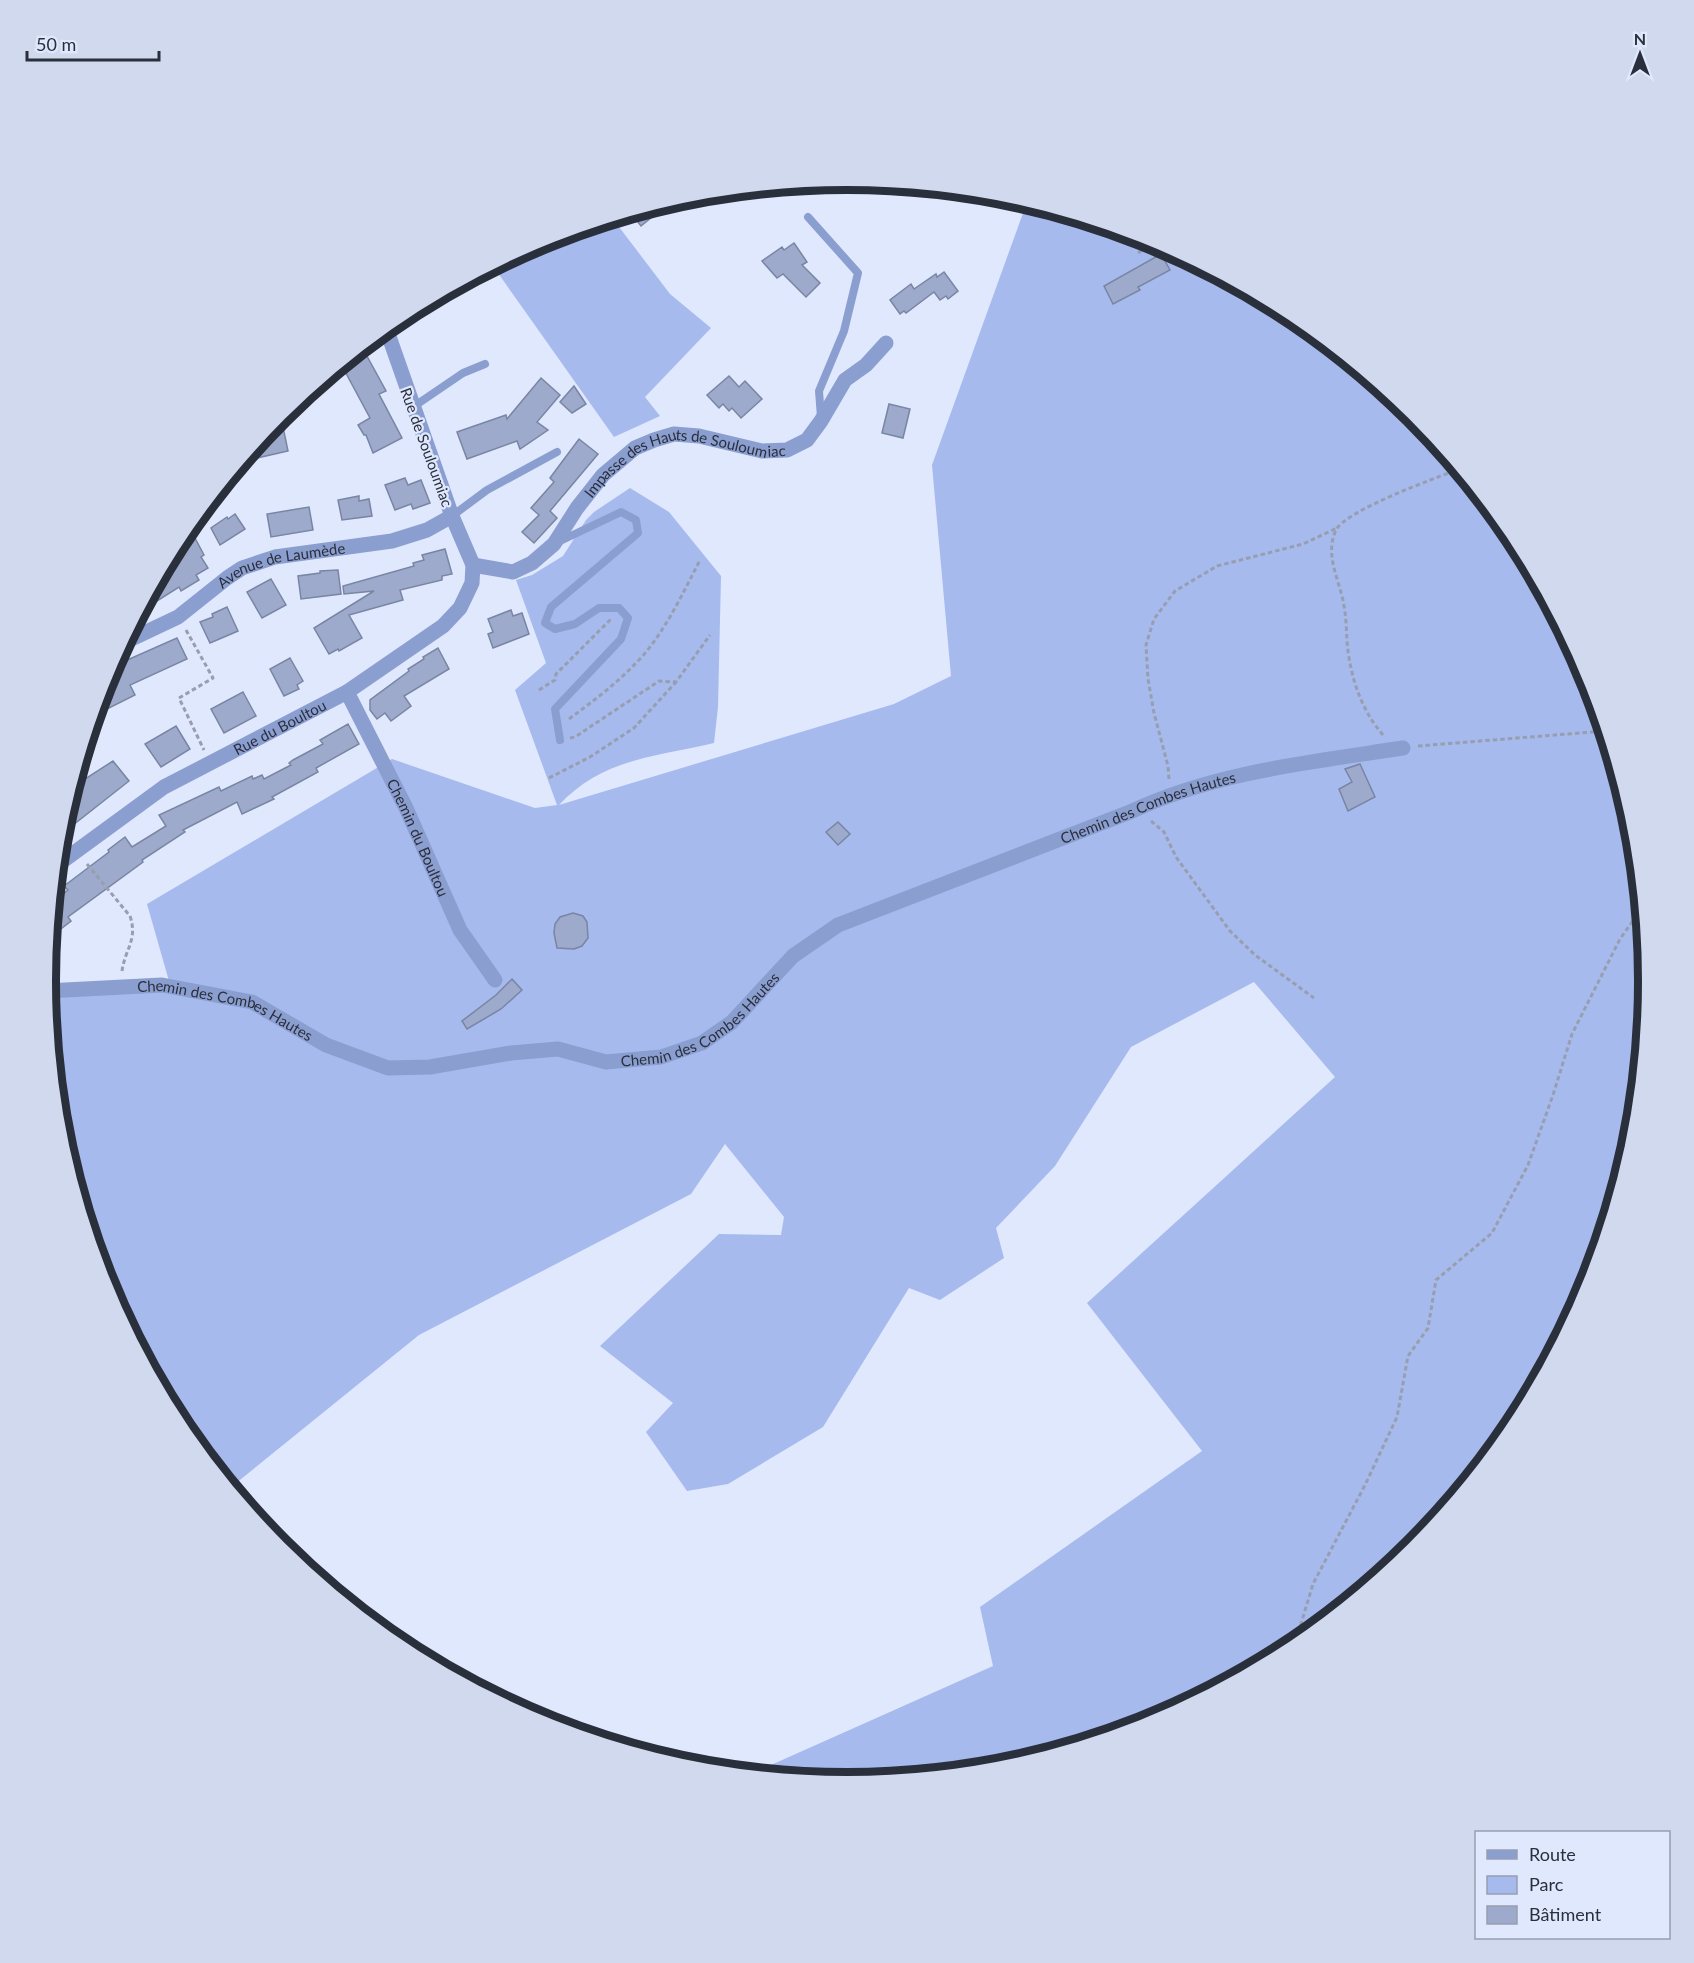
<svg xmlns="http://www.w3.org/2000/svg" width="1694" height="1963" viewBox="0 0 1694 1963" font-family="Lato,sans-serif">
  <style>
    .green { fill: #a6baee }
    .building { fill: #9daacb; stroke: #7885a3; stroke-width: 1.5 }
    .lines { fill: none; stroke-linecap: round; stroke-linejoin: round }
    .path { stroke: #979eaf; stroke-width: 3; stroke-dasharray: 4.5 3; stroke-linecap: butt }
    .lane { stroke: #8b9ed0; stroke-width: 8 }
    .street { stroke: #8b9ed0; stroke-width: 15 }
    .labels { text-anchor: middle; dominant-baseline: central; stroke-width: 4.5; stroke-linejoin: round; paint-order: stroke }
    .street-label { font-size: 15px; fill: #2a2f3c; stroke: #e0e8fd }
    .rim { fill: none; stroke: #2a2f3c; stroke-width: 8 }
  </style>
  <rect width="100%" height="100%" fill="#e0e8fd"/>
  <g class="green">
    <path d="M1027,202L1154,241L1293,315L1414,415L1514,536L1588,675L1634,825L1649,982L1634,1138L1588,1289L1514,1427L1414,1549L1292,1649L1154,1723L1003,1768L847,1783L751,1774L993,1666L980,1607L1202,1451L1087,1303L1335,1077L1254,982L1131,1047L1055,1166L996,1228L1004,1258L940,1300L909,1288L823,1427L728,1484L687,1491L646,1432L673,1403L600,1346L719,1234L781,1235L784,1217L725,1144L691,1194L419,1335L230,1488L180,1427L106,1288L60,1138L46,989L169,981L147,904L392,759L535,808L557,805L515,690L546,663L516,580L532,575L563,556L586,520L594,512L630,488L669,512L721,576L718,707L714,743C655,757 603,758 559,805L894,704L951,676L932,465Z"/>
    <polygon points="613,219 670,294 711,328 645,397 660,416 614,437 493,266 540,240"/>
  </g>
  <g class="building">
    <polygon points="673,200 641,226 631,213 642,210"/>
    <polygon points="794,243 807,262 802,265 820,283 806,297 783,274 777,278 762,261 782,247 784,250"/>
    <polygon points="1161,254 1170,270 1138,287 1140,290 1113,304 1104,286"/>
    <polygon points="944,272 958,291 948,299 946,296 940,300 934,292 906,313 904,311 900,314 890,300 911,284 914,289 936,274 937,277"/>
    <polygon points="362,347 386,391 379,394 402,438 373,453 366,435 364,435 358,425 370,418 341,364"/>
    <polygon points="729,376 739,387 745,381 762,399 741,418 732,408 729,411 723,404 719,408 707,395"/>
    <polygon points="541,378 560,395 537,422 548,430 520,449 517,441 467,459 457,432 506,415 507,419"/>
    <polygon points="574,386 586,404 572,413 560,402"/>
    <polygon points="889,404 910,409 903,438 882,433"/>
    <polygon points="283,427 288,451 257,458 255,445 268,429"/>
    <polygon points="579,439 598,454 550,511 557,518 534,543 522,532 539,515 531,508 554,482 550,478"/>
    <polygon points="405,478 408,485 421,480 430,503 413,509 411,504 395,510 385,485"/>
    <polygon points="359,496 359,501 369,499 372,516 342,520 338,500"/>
    <polygon points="309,507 313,530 271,537 267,514"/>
    <polygon points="235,514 245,529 220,545 211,528 227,517 228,519"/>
    <polygon points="195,538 204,555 201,557 208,568 196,575 199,580 181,591 179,587 157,601 150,592 171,552"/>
    <polygon points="445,549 452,574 442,576 442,580 400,590 403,600 349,615 362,638 339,651 338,649 329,654 314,628 374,591 344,594 343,586 414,566 413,563 424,560 422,555"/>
    <polygon points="338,570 341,594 301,599 298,576 320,573 320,571"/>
    <polygon points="271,579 286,605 262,618 247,592"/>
    <polygon points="227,607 238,631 210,643 200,622 213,617 212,614"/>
    <polygon points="511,610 513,616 522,613 529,634 493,648 488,634 493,632 488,619"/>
    <polygon points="177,638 187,659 130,685 135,695 107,709 100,695 109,668"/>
    <polygon points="438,648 449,669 404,696 411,706 391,721 385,713 377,719 370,710 370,700 409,671 408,669 424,659 423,657"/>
    <polygon points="290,658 303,681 297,685 299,689 284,696 270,669"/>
    <polygon points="243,692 256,716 224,733 211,709"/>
    <polygon points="348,724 359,744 316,768 318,772 272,797 274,799 242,814 237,802 183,830 185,832 142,860 143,862 68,917 71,921 49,938 53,902 68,890 64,886 109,852 108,850 125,837 132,847 166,826 159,815 219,787 221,791 252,776 253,779 262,775 264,779 291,765 289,763 293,760 323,744 320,740"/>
    <polygon points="176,726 190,749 161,767 145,744"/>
    <polygon points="113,761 129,781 59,836 60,825 71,788"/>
    <polygon points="1360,764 1375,797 1348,811 1339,789 1352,782 1345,769"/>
    <polygon points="838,822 850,834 838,845 826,832"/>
    <polygon points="573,913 583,916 587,922 588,938 582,946 574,949 557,948 554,933 555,924 560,917"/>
    <polygon points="512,979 522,990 501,1009 467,1029 462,1021 496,995"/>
  </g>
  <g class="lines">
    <g class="path">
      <polyline points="1138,253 1155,241"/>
      <polyline points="186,630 213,678 179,698 204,750"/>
      <polyline points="539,690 555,680 556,674 611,619"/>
      <path d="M569,719C596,699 623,679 646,652C668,625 684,591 700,560"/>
      <path d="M1383,735C1363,712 1352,682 1348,651C1346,636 1347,621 1344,606C1340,580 1324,556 1336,530C1346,510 1436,478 1459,469"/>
      <polyline points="570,738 575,737 659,681 676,682 710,635"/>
      <polyline points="1418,746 1605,731"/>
      <polyline points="549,778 590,757 634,728 676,682"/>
      <polyline points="1169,779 1168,766 1154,713 1148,679 1146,645 1154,619 1175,591 1217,566 1303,544 1337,528"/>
      <polyline points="1151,821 1164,832 1176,857 1230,931 1255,955 1314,998"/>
      <path d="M87,864L130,916C138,940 125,949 122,971"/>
      <polyline points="1294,1647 1313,1584 1365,1485 1397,1417 1408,1356 1428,1328 1436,1280 1492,1233 1528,1165 1553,1095 1572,1034 1620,939 1642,908"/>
    </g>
    <g class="lane">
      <polyline points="808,217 858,273 844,331 819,391 821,417"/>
      <polyline points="413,407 463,373 485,364"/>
      <polyline points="452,516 487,490 557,452"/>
      <polyline points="558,542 621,512 636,520 638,533 551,607 545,623 555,629 575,624 599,608 619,608 628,618 621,639 555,709 560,740"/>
    </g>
    <g class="street">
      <path id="s1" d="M473,565L513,572L532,563L554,544L577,508L603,475L635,448L654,440L674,434L699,436L762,451L787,450L807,440L821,421L845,380L866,365L886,343"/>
      <path id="s2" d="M123,643L178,617L227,578L242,568L275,557L392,541L427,530L452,516"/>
      <path id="s3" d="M347,692L406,808L460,930L495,980"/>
      <path id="s4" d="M56,866L164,787L347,692L443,626L460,608L472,583L473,565L452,516L386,328"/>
      <path id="s5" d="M46,991L162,985L252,1002L326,1045L388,1068L430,1067L511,1053L558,1049L606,1062L661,1057L702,1043L732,1022L793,956L838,925L1130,812C1214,772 1312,762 1403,748"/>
    </g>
  </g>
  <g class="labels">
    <g class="street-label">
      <text transform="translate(427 447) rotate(70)">Rue de Souloumiac</text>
      <text stroke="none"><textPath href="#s1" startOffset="261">Impasse des Hauts de Souloumiac</textPath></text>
      <text stroke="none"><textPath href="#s2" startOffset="180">Avenue de Laumède</textPath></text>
      <text stroke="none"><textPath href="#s4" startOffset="264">Rue du Boultou</textPath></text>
      <text stroke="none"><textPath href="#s5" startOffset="1192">Chemin des Combes Hautes</textPath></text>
      <text stroke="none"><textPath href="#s3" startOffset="162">Chemin du Boultou</textPath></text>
      <text stroke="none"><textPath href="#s5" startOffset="184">Chemin des Combes Hautes</textPath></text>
      <text stroke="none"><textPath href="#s5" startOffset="688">Chemin des Combes Hautes</textPath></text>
    </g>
  </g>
  <path d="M0 0H1694V1963H0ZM56 981a791 791 0 1 1 1582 0a791 791 0 1 1-1582 0Z" fill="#d1d9ee" fill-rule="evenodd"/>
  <path class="rim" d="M56 981a791 791 0 1 1 1582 0a791 791 0 1 1-1582 0Z"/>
  <rect x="1475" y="1831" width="195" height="108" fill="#e0e8fd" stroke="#979eb0" stroke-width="1.5"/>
  <rect x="1487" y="1850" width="30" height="9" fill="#8b9ed0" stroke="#979eb0" stroke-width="1.5"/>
  <text x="1529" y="1861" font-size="18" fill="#2a2f3c">Route</text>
  <rect x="1487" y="1876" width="30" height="18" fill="#a6baee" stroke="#979eb0" stroke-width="1.5"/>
  <text x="1529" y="1891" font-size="18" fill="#2a2f3c">Parc</text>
  <rect x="1487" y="1906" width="30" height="18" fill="#9daacb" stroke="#979eb0" stroke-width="1.5"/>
  <text x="1529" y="1921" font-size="18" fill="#2a2f3c">Bâtiment</text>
  <g transform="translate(1640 54)" stroke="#e0e8fd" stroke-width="4.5" paint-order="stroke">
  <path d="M0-4.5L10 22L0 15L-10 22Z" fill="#2a2f3c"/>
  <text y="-9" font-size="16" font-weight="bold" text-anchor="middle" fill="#2a2f3c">N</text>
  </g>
  <path d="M27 51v9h132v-9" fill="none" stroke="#2a2f3c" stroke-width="3"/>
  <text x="36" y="51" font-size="18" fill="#2a2f3c" stroke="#e0e8fd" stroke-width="4.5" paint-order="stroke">50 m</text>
</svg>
